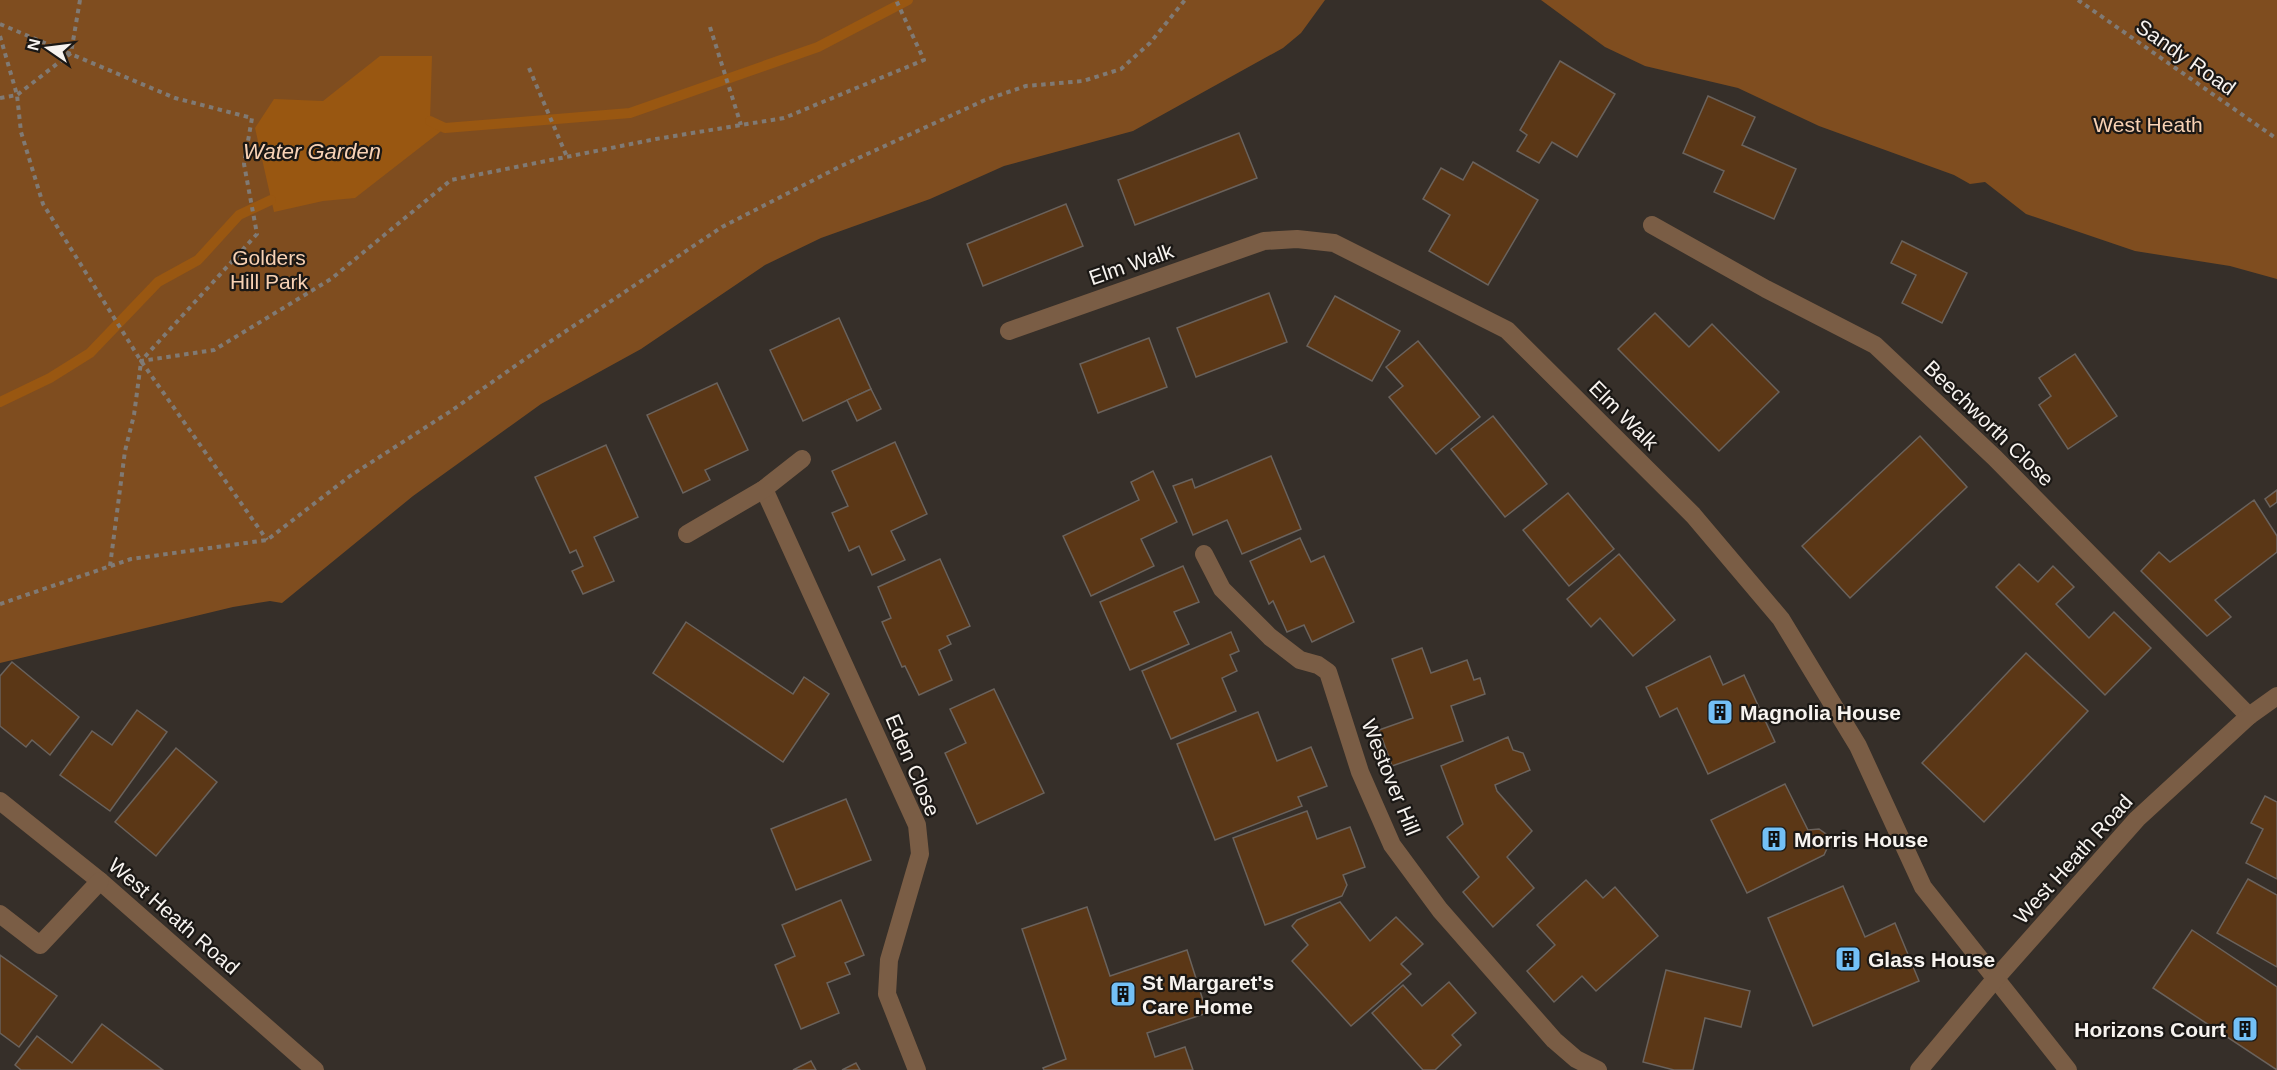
<svg xmlns="http://www.w3.org/2000/svg" width="2277" height="1070" viewBox="0 0 2277 1070" font-family="Helvetica,sans-serif">
  <style>
    .green { fill: #7f4d1f }
    .water { fill: #995711 }
    .lines { fill: none; stroke-linecap: round; stroke-linejoin: round }
    .stream { stroke: #995711; stroke-width: 10 }
    .building { fill: #5b3716; stroke: #6a625c; stroke-width: 1.5 }
    .path { stroke: #807a74; stroke-width: 4; stroke-dasharray: 4.5 4.5; stroke-linecap: butt }
    .minor { stroke: #7a5d45; stroke-width: 18 }
    .labels { text-anchor: middle; dominant-baseline: central; stroke-width: 4.5; stroke-linejoin: round; paint-order: stroke }
    .street-label { font-size: 21px; fill: #f7f3ef; stroke: #1b1815 }
    .park-label { font-size: 21px; fill: #f8d2b4; stroke: #1b1815 }
    .poi-label { font-size: 21px; font-weight: bold; fill: #f7f3ef; stroke: #1b1815; text-anchor: start }
    .water-label { font-size: 22px; font-style: italic; fill: #f9d3b6; stroke: #1b1815 }
  </style>
  <rect width="100%" height="100%" fill="#362f29"/>
  <g class="green">
    <polygon points="0,0 1325,0 1301,33 1283,48 1133,131 1004,166 930,199 821,238 765,265 641,349 541,404 413,496 282,603 270,601 233,607 0,663"/>
    <polygon points="1541,0 2277,0 2277,279 2230,266 2135,251 2026,214 1985,182 1970,184 1954,175 1819,126 1738,88 1645,66 1605,47"/>
  </g>
  <polygon class="water" points="380,56 432,56 430,120 445,128 355,198 323,201 274,212 255,128 274,99 323,101"/>
  <g class="lines">
    <g class="stream">
      <polyline points="430,121 445,128 630,113 818,47 908,0"/>
      <polyline points="0,402 50,378 90,353 158,282 198,260 239,215 271,200"/>
    </g>
  </g>
  <g class="building">
    <polygon points="1560,61 1615,94 1577,157 1552,142 1539,163 1517,151 1527,135 1520,130"/>
    <polygon points="1708,96 1755,117 1742,145 1796,169 1774,219 1714,192 1724,171 1683,153"/>
    <polygon points="1239,133 1257,178 1135,225 1118,180"/>
    <polygon points="1473,162 1538,200 1488,285 1429,251 1450,215 1423,199 1441,168 1463,180"/>
    <polygon points="1066,204 1083,246 983,286 967,244"/>
    <polygon points="1902,241 1967,273 1942,323 1902,303 1916,275 1891,263"/>
    <polygon points="1269,293 1287,342 1196,377 1177,328"/>
    <polygon points="1335,296 1400,331 1372,381 1307,346"/>
    <polygon points="1655,313 1689,347 1712,324 1779,392 1719,451 1618,349"/>
    <polygon points="839,318 871,389 803,421 770,350"/>
    <polygon points="1149,338 1167,387 1098,413 1080,364"/>
    <polygon points="1418,341 1480,417 1436,454 1389,397 1403,386 1386,367"/>
    <polygon points="2075,354 2117,416 2068,449 2039,405 2051,396 2039,378"/>
    <polygon points="717,383 748,450 705,470 710,480 683,493 647,415"/>
    <polygon points="871,389 881,409 857,421 847,400"/>
    <polygon points="1493,416 1547,484 1505,517 1451,449"/>
    <polygon points="1920,436 1967,487 1850,598 1802,546"/>
    <polygon points="895,442 927,514 891,531 905,560 872,575 859,546 849,551 832,513 848,506 832,471"/>
    <polygon points="606,445 638,517 594,537 614,581 583,594 572,571 583,566 576,550 570,553 535,477"/>
    <polygon points="1271,456 1301,529 1242,554 1227,520 1193,535 1173,486 1192,479 1195,488"/>
    <polygon points="1153,471 1177,522 1141,539 1154,566 1091,596 1063,536 1139,500 1131,482"/>
    <polygon points="2277,490 2277,502 2270,507 2265,499"/>
    <polygon points="1568,493 1614,549 1569,586 1523,530"/>
    <polygon points="2254,500 2277,536 2277,552 2215,600 2231,617 2207,636 2141,571 2159,552 2170,562"/>
    <polygon points="1300,538 1311,562 1324,556 1354,622 1312,642 1304,625 1287,632 1273,601 1269,604 1250,561"/>
    <polygon points="1619,554 1675,620 1633,656 1600,618 1591,627 1567,599"/>
    <polygon points="940,559 970,626 947,636 951,644 939,650 952,680 919,695 905,666 902,667 882,622 891,618 878,587"/>
    <polygon points="2019,564 2038,582 2053,566 2074,587 2056,604 2089,638 2114,612 2151,648 2105,695 1996,587"/>
    <polygon points="1183,566 1199,602 1174,612 1189,644 1130,670 1100,602"/>
    <polygon points="686,622 793,694 804,677 829,694 783,762 653,673"/>
    <polygon points="1231,632 1239,651 1230,655 1237,671 1222,678 1236,711 1171,739 1142,671"/>
    <polygon points="1422,648 1431,673 1467,660 1474,680 1480,678 1485,694 1451,706 1463,741 1392,766 1379,730 1413,718 1392,659"/>
    <polygon points="2026,653 2088,711 1984,822 1922,763"/>
    <polygon points="1710,656 1723,685 1744,675 1775,742 1708,774 1677,708 1660,717 1646,687"/>
    <polygon points="12,662 79,717 50,755 32,740 26,747 0,726 0,676"/>
    <polygon points="994,689 1044,793 977,824 945,753 966,743 950,709"/>
    <polygon points="137,710 167,732 110,811 60,775 92,731 112,745"/>
    <polygon points="1258,712 1277,761 1311,747 1327,786 1298,797 1302,806 1215,840 1177,744"/>
    <polygon points="1508,737 1513,750 1523,753 1530,770 1495,785 1497,791 1532,831 1507,857 1534,888 1493,927 1463,892 1479,877 1447,837 1463,824 1441,766"/>
    <polygon points="176,748 217,782 156,856 115,822"/>
    <polygon points="1785,784 1808,830 1819,829 1826,834 1829,844 1824,855 1747,893 1711,820"/>
    <polygon points="2265,796 2277,802 2277,879 2246,863 2263,829 2251,823"/>
    <polygon points="846,799 871,860 796,890 771,829"/>
    <polygon points="1307,811 1317,839 1350,827 1365,867 1343,875 1347,885 1342,896 1265,925 1233,838"/>
    <polygon points="2248,879 2277,895 2277,967 2217,933"/>
    <polygon points="1586,880 1603,898 1615,887 1658,936 1596,991 1582,976 1554,1002 1527,971 1555,945 1537,925"/>
    <polygon points="1843,886 1865,937 1895,923 1919,981 1813,1026 1768,918"/>
    <polygon points="841,900 864,955 845,963 850,974 827,983 839,1013 801,1029 775,965 795,956 782,925"/>
    <polygon points="1340,902 1370,941 1396,917 1423,944 1401,964 1411,974 1351,1026 1292,961 1308,945 1292,926 1297,920"/>
    <polygon points="1087,907 1110,976 1187,950 1207,1013 1147,1033 1155,1057 1185,1047 1193,1070 1044,1070 1043,1068 1066,1059 1022,929"/>
    <polygon points="2192,930 2277,987 2277,1070 2153,988"/>
    <polygon points="0,955 57,996 19,1047 0,1033"/>
    <polygon points="1666,970 1750,991 1741,1027 1705,1018 1693,1070 1674,1070 1643,1062"/>
    <polygon points="1449,982 1476,1013 1452,1035 1461,1045 1435,1070 1423,1070 1372,1013 1403,985 1422,1006"/>
    <polygon points="102,1024 163,1070 21,1070 15,1065 37,1036 72,1063"/>
    <polygon points="811,1061 816,1070 793,1070"/>
    <polygon points="856,1063 860,1070 842,1070"/>
  </g>
  <g class="lines">
    <g class="path">
      <polyline points="2078,0 2277,139"/>
      <polyline points="0,24 175,98 252,118 244,164 257,234 141,361 214,350 331,279 451,180 656,139 784,118 924,60 896,0"/>
      <polyline points="710,27 741,125"/>
      <polyline points="0,36 17,95 21,132 43,204 141,361 267,540"/>
      <polyline points="529,68 567,157"/>
      <polyline points="0,98 17,95 71,53 80,0"/>
      <polyline points="110,566 125,451 134,415 141,362"/>
      <polyline points="0,604 131,559 267,540 350,476 451,411 545,345 722,227 839,167 985,100 1026,86 1083,81 1121,69 1150,43 1185,0"/>
    </g>
    <g class="minor">
      <polyline points="1652,225 1766,289 1875,345 1995,458 2249,716"/>
      <polyline points="1009,331 1264,241 1297,239 1334,243 1507,330 1693,515 1781,619 1858,746 1923,887 2068,1070"/>
      <polyline points="764,489 917,825 920,854 889,960 887,994 917,1070"/>
      <polyline points="687,534 764,489 802,459"/>
      <polyline points="1204,554 1222,589 1270,637 1300,660 1318,665 1328,672 1360,772 1392,845 1440,910 1554,1040 1576,1059 1598,1070"/>
      <polyline points="0,801 100,881 315,1070"/>
      <polyline points="0,914 40,945 100,881"/>
      <polyline points="1919,1070 1996,978 2137,819 2249,716 2277,696"/>
    </g>
  </g>
  <defs>
    <g id="building-square" transform="scale(1.35)"><rect x="-9" y="-9" width="18" height="18" rx="4" fill="#73c0f6" stroke="#1b1815"/><path d="M-4-6H4V6H1V3H-1V6H-4ZM-2.5-4.3h1.7v1.8h-1.7ZM.8-4.3h1.7v1.8H.8ZM-2.5-1h1.7V.8h-1.7ZM.8-1h1.7V.8H.8Z" fill="#111"/></g>
  </defs>
  <g fill-rule="evenodd">
    <use href="#building-square" x="1720" y="712"/>
    <use href="#building-square" x="1774" y="839"/>
    <use href="#building-square" x="1848" y="959"/>
    <use href="#building-square" x="1123" y="994"/>
    <use href="#building-square" x="2245" y="1029"/>
  </g>
  <g class="labels">
    <g class="street-label">
      <text transform="translate(2186 57) rotate(35)">Sandy Road</text>
      <text transform="translate(1131 264) rotate(-19)">Elm Walk</text>
      <text transform="translate(1624 415) rotate(45)">Elm Walk</text>
      <text transform="translate(1989 423) rotate(44)">Beechworth Close</text>
      <text transform="translate(913 765) rotate(67)">Eden Close</text>
      <text transform="translate(1391 777) rotate(68)">Westover Hill</text>
      <text transform="translate(2073 859) rotate(-48)">West Heath Road</text>
      <text transform="translate(174 916) rotate(41)">West Heath Road</text>
    </g>
    <g class="park-label">
      <text x="2148" y="124">West Heath</text>
      <text x="269" y="257">Golders<tspan x="269" dy="24">Hill Park</tspan></text>
    </g>
    <g class="poi-label">
      <text x="1740" y="712">Magnolia House</text>
      <text x="1794" y="839">Morris House</text>
      <text x="1868" y="959">Glass House</text>
      <text x="1142" y="982">St Margaret's<tspan x="1142" dy="24">Care Home</tspan></text>
      <text x="2226" y="1029" text-anchor="end">Horizons Court</text>
    </g>
    <g class="water-label">
      <text x="312" y="151">Water Garden</text>
    </g>
  </g>
  <g transform="translate(48 48) rotate(284)" stroke="#1b1815" stroke-width="4.5" paint-order="stroke">
  <path d="M0-4.5L10 22L0 15L-10 22Z" fill="#f7f3ef"/>
  <text y="-9" font-size="16" font-weight="bold" text-anchor="middle" fill="#f7f3ef">N</text>
  </g>
</svg>
